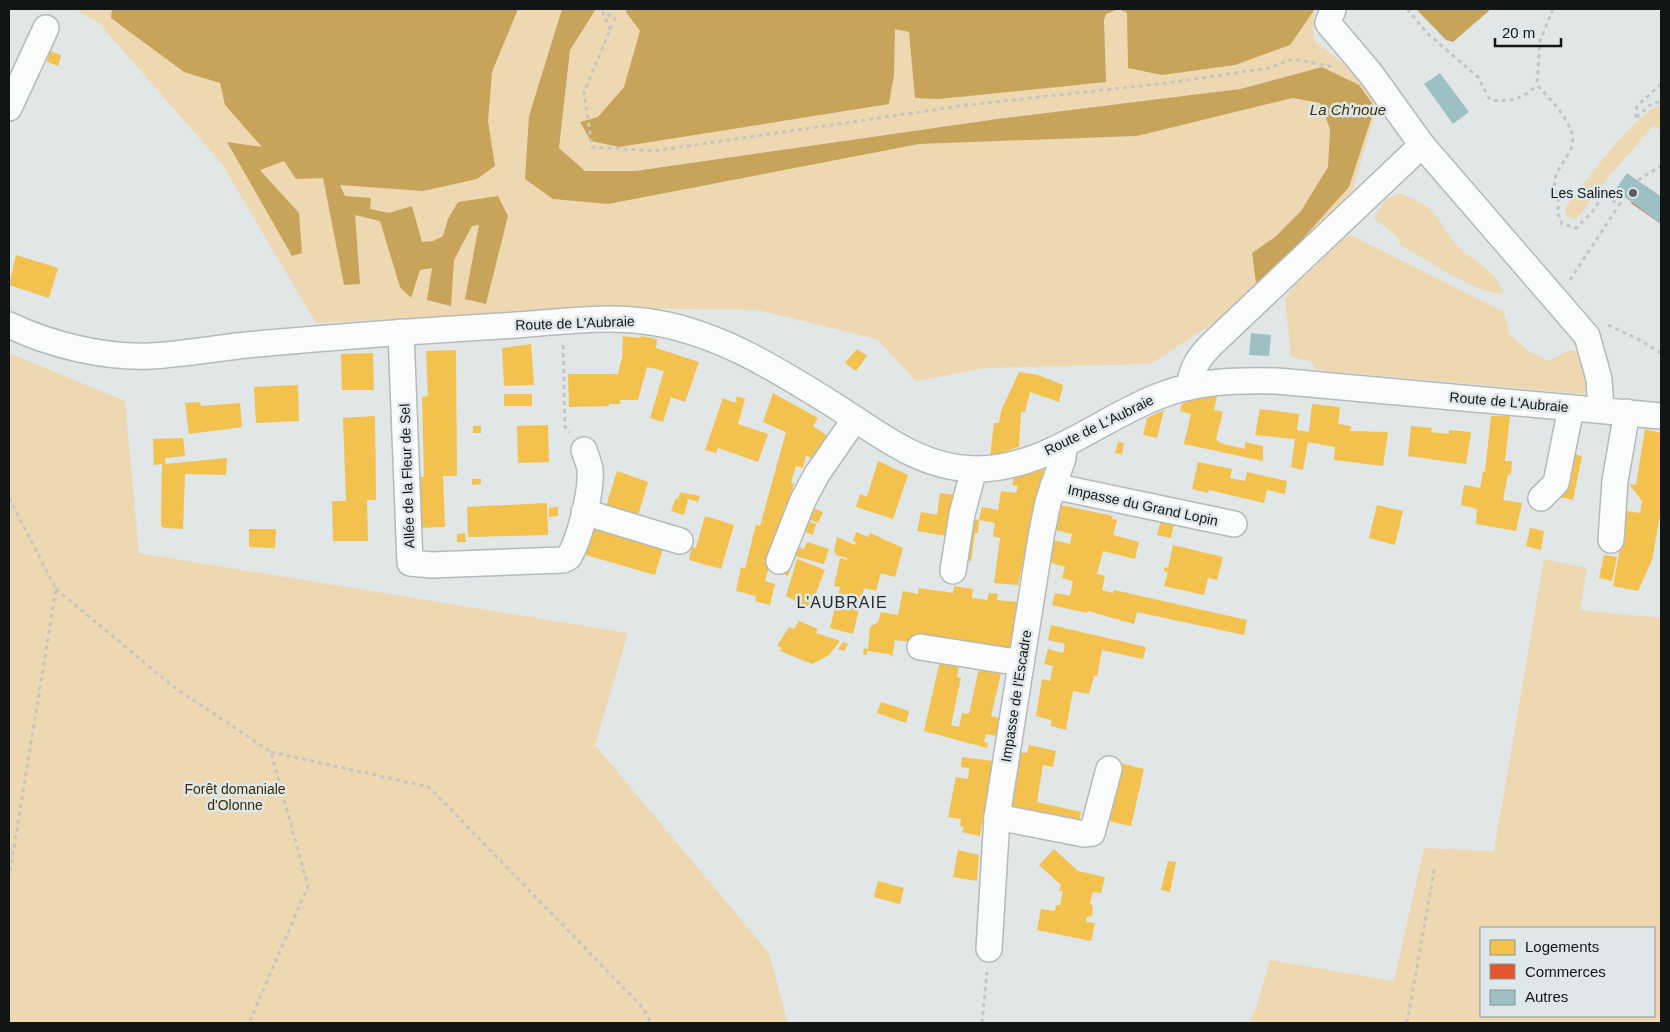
<svg xmlns="http://www.w3.org/2000/svg" width="1670" height="1032" viewBox="0 0 1670 1032" font-family="Helvetica,sans-serif">
  <style>
    .green { fill: #eed8b2; fill-rule: evenodd }
    .water { fill: #c8a45a }
    .homes { fill: #f2c14e }
    .shops { fill: #e4572e }
    .building { fill: #9dc0c4 }
    .lines { fill: none; stroke-linecap: round; stroke-linejoin: round }
    .minor-casing { stroke: #b6b9ba; stroke-width: 28 }
    .path { stroke: #c4c6c6; stroke-width: 3; stroke-dasharray: 4 4; stroke-linecap: butt }
    .minor { stroke: #fafbfb; stroke-width: 25 }
    .poi-dot { fill: #5a5e5f; stroke: #dee8ea; stroke-width: 2 }
    .labels { text-anchor: middle; dominant-baseline: central; stroke-width: 5; stroke-linejoin: round; paint-order: stroke }
    .poi-label { font-size: 14px; fill: #121516; stroke: #dee8ea; text-anchor: end }
    .street-label { font-size: 14px; fill: #121516; stroke: #dee8ea }
    .park-label { font-size: 14px; fill: #3e2900; stroke: #dee8ea }
    .water-label { font-size: 15px; font-style: italic; fill: #442e03; stroke: #dee8ea }
    .quarter-label { font-size: 16px; letter-spacing: 1px; fill: #232b2c; stroke: #dee8ea }
  </style>
  <rect width="100%" height="100%" fill="#e1e6e7"/>
  <g class="green">
    <polygon points="75,9 562,9 529,116 553,199 919,144 1137,136 1293,98 1320,103 1330,129 1328,167 1301,211 1275,237 1252,253 1257,290 1349,187 1375,107 1322,67 1240,89 997,119 635,171 585,171 559,148 570,50 596,9 1315,9 1313,39 1381,94 1353,189 1255,295 1151,364 986,368 916,381 877,339 758,310 610,308 316,323 222,164 99,23"/>
    <path d="M1661,105V130L1653,126L1610,175L1581,214L1574,219L1566,215L1565,208C1584,185 1635,111 1661,105Z"/>
    <path d="M1400,193C1411,198 1425,203 1433,212C1443,223 1448,237 1459,247C1478,266 1493,266 1504,294C1475,294 1427,259 1400,245L1399,238L1374,218L1386,199Z"/>
    <polygon points="1349,234 1504,312 1510,335 1529,351 1548,361 1568,351 1580,351 1588,387 1584,394 1316,370 1311,361 1291,357 1285,298 1297,283"/>
    <polygon points="9,353 125,401 139,553 628,633 595,745 769,953 788,1023 9,1023"/>
    <path d="M1544,559L1587,568L1580,610L1661,618V1023H1249L1257,1005L1270,960L1394,981L1424,848L1494,851ZM1481,928H1654V1016H1481Z"/>
  </g>
  <g class="water">
    <polygon points="112,9 518,9 492,72 488,121 495,166 477,179 423,191 340,185 345,196 371,198 370,209 389,213 412,206 422,242 433,241 443,236 448,219 458,202 498,196 508,216 486,304 465,299 479,225 472,226 454,260 451,306 427,300 432,268 420,270 411,298 400,287 380,221 355,215 360,284 344,285 323,178 296,179 284,161 260,170 299,213 302,253 292,256 227,142 262,147 225,105 220,83 184,72 111,18"/>
    <polygon points="562,9 596,9 570,50 559,148 585,171 635,171 997,119 1240,89 1322,67 1359,85 1375,107 1349,187 1257,290 1252,253 1275,237 1301,211 1328,167 1330,129 1320,103 1293,98 1137,136 919,144 608,204 553,199 525,179 529,116"/>
    <polygon points="627,9 1315,9 1290,45 1235,65 1162,75 1128,68 1127,13 1119,9 1106,14 1104,20 1106,82 939,99 915,98 909,32 895,29 894,75 889,104 619,147 591,141 580,122 598,117 624,87 640,31 626,12"/>
    <polygon points="1416,9 1491,9 1453,42 1446,40"/>
  </g>
  <g class="homes">
    <polygon points="50,51 61,55 58,66 47,62"/>
    <polygon points="16,255 58,268 49,298 9,285"/>
    <polygon points="623,336 640,338 641,336 657,339 656,348 699,362 685,402 671,397 663,422 650,418 664,371 647,367 638,400 620,400 620,404 609,404 609,406 569,407 568,374 618,374 623,353 622,353"/>
    <polygon points="531,344 534,385 504,386 502,348"/>
    <polygon points="857,349 867,356 856,371 845,363"/>
    <polygon points="456,350 457,476 443,476 445,527 415,528 413,477 424,477 422,397 428,396 426,351"/>
    <polygon points="373,353 374,390 342,390 341,354"/>
    <polygon points="1019,372 1038,375 1063,385 1059,402 1030,392 1025,412 1021,412 1019,447 990,457 994,423 999,423 1001,411"/>
    <polygon points="298,385 299,421 256,423 254,387"/>
    <polygon points="773,393 818,418 813,426 832,439 816,461 806,455 803,468 796,466 791,483 794,483 787,507 785,506 765,581 775,584 770,605 755,601 756,596 736,591 741,567 745,569 756,524 760,526 786,432 763,422"/>
    <rect x="504" y="394" width="28" height="12"/>
    <polygon points="737,396 745,399 738,424 768,434 758,462 718,448 716,453 705,450 723,398 735,403"/>
    <polygon points="1217,396 1214,410 1223,412 1216,439 1220,443 1245,449 1245,442 1263,446 1263,461 1184,444 1191,414 1180,411 1182,404 1195,398"/>
    <polygon points="200,402 201,406 240,403 242,427 189,434 185,403"/>
    <polygon points="1312,404 1340,407 1338,424 1351,426 1350,431 1388,432 1383,466 1334,460 1335,447 1308,442 1303,470 1291,467 1295,439 1255,435 1260,409 1299,414 1297,430 1309,432"/>
    <polygon points="1164,410 1157,438 1143,435 1147,418"/>
    <polygon points="375,416 376,500 367,500 368,541 333,541 332,501 346,501 343,418"/>
    <polygon points="1491,416 1510,416 1505,461 1512,461 1511,475 1508,474 1503,500 1522,503 1516,531 1476,524 1477,509 1461,505 1464,485 1480,488 1483,471 1485,472"/>
    <polygon points="548,425 549,462 518,463 517,426"/>
    <rect x="473" y="426" width="8" height="7"/>
    <polygon points="1411,426 1432,428 1431,432 1449,434 1449,430 1471,432 1466,464 1408,456"/>
    <polygon points="1645,429 1661,433 1661,509 1652,560 1638,591 1613,586 1627,511 1640,513 1642,501 1629,484 1636,485"/>
    <polygon points="183,438 185,456 165,458 166,464 227,458 226,475 185,474 183,529 165,528 161,526 162,464 154,465 153,439"/>
    <polygon points="1118,442 1124,443 1122,454 1115,453"/>
    <polygon points="1568,453 1582,456 1573,500 1560,497"/>
    <polygon points="878,461 908,475 893,519 856,507 860,494 867,497"/>
    <polygon points="1198,462 1232,469 1230,478 1245,481 1247,472 1287,481 1285,494 1267,490 1264,503 1209,490 1208,493 1192,489"/>
    <polygon points="1044,468 1018,585 994,583 1000,538 993,536 995,523 979,520 982,507 998,510 1001,491 1016,493 1018,486 1012,485 1014,477"/>
    <polygon points="617,471 648,482 637,519 605,510"/>
    <polygon points="472,479 481,479 481,484 472,485"/>
    <polygon points="680,492 700,496 698,502 688,499 684,515 671,511 676,498 678,499"/>
    <polygon points="940,493 957,495 952,537 917,531 921,512 937,515"/>
    <polygon points="547,503 548,535 468,537 467,507"/>
    <polygon points="1056,504 1113,516 1112,519 1117,520 1113,535 1139,542 1135,559 1103,551 1097,574 1105,576 1102,590 1113,593 1114,590 1247,620 1244,635 1137,612 1134,624 1088,611 1087,613 1052,605 1055,593 1070,596 1073,581 1062,578 1065,567 1045,561 1049,539 1070,544 1072,534 1051,529"/>
    <polygon points="807,505 823,512 818,523 802,516"/>
    <polygon points="1377,505 1403,511 1395,545 1369,538"/>
    <polygon points="558,507 558,516 549,517 549,508"/>
    <polygon points="705,516 734,525 721,569 689,560 692,547 696,548"/>
    <polygon points="966,517 979,520 978,533 975,533 971,561 960,558"/>
    <polygon points="799,518 816,524 813,535 796,529"/>
    <polygon points="1161,520 1174,524 1171,538 1157,535"/>
    <polygon points="587,525 663,548 655,575 579,553"/>
    <polygon points="1530,528 1544,531 1541,550 1526,546"/>
    <polygon points="249,529 276,529 275,548 249,547"/>
    <polygon points="856,532 868,537 870,533 903,548 895,577 881,573 876,591 864,588 853,634 830,628 840,587 834,586 840,558 847,560 847,558 836,555 834,551 837,537 855,545 856,542 853,541"/>
    <polygon points="465,533 466,542 457,542 457,534"/>
    <polygon points="807,542 829,549 824,564 791,555 794,546 804,549"/>
    <polygon points="1173,545 1223,557 1217,580 1208,578 1204,595 1164,586 1168,572 1164,571 1164,567 1168,568"/>
    <polygon points="1604,555 1617,557 1612,581 1599,578"/>
    <polygon points="784,559 793,562 788,576 779,573"/>
    <polygon points="797,559 825,570 810,608 786,596"/>
    <polygon points="954,586 973,589 972,598 987,600 989,593 998,594 997,600 1018,602 1010,656 895,640 892,657 889,654 867,651 867,655 863,654 864,648 868,649 870,627 878,622 881,612 898,615 903,591 918,594 919,588 953,593"/>
    <polygon points="799,621 818,629 816,633 840,641 829,655 812,664 780,651 782,648 777,646 789,627 794,629"/>
    <polygon points="1051,625 1146,647 1143,659 1102,650 1097,676 1094,676 1089,694 1073,691 1066,730 1051,726 1051,720 1036,716 1042,679 1050,681 1053,666 1044,664 1048,649 1063,653 1065,644 1048,640"/>
    <polygon points="843,642 848,644 844,651 838,649"/>
    <polygon points="941,656 960,660 957,677 961,678 951,725 959,727 962,713 969,714 980,664 1002,669 991,716 1000,718 997,736 986,734 984,742 988,743 987,748 924,731"/>
    <polygon points="881,702 909,711 906,723 877,713"/>
    <polygon points="1029,745 1056,751 1053,767 1043,765 1037,802 1081,812 1078,829 1005,814 1015,752 1027,753"/>
    <polygon points="962,757 993,761 980,836 962,832 964,827 960,826 961,819 948,817 956,777 968,779 969,768 961,767"/>
    <polygon points="1117,762 1144,769 1131,826 1104,820"/>
    <polygon points="1054,849 1078,871 1105,877 1101,893 1093,892 1090,903 1093,907 1092,916 1087,917 1086,922 1095,923 1091,941 1037,930 1041,909 1055,911 1056,905 1060,905 1063,891 1059,891 1061,885 1039,865"/>
    <polygon points="958,850 979,855 977,881 953,877"/>
    <polygon points="1168,861 1176,862 1170,892 1161,890"/>
    <polygon points="878,881 904,888 900,904 874,897"/>
  </g>
  <polygon class="shops" points="1644,185 1661,197 1661,224 1631,203"/>
  <g class="building">
    <polygon points="1440,73 1469,112 1453,124 1424,84"/>
    <polygon points="1627,173 1661,197 1661,224 1615,190"/>
    <polygon points="1251,333 1271,335 1269,356 1249,355"/>
  </g>
  <g class="lines">
    <g class="minor-casing">
      <g id="minor">
        <polyline points="1333,9 1328,23 1371,74 1422,145"/>
        <polyline points="9,108 46,28"/>
        <path d="M9,325C51,345 104,358 151,356C186,354 222,347 257,344C343,336 430,330 517,325C558,322 602,316 643,321C714,329 778,370 837,407C880,435 921,468 974,469C1044,470 1097,420 1159,396C1197,381 1235,380 1277,381L1661,416"/>
        <path d="M401,332L410,563L432,565L563,560L569,557C580,538 592,491 590,469C589,463 586,456 584,450"/>
        <path d="M1189,387C1192,368 1198,358 1212,344L1422,145L1587,336L1599,379L1601,410"/>
        <polyline points="1053,486 1234,524"/>
        <polyline points="1541,498 1556,483 1571,408"/>
        <polyline points="584,512 680,541"/>
        <polyline points="1611,540 1615,481 1627,412"/>
        <polyline points="779,561 803,500 817,474 855,419"/>
        <polyline points="953,571 962,514 974,469"/>
        <polyline points="920,647 1021,663"/>
        <polyline points="997,817 1084,834 1092,833 1109,769"/>
        <polyline points="989,949 997,817 1041,537 1048,502 1063,458 1064,446"/>
      </g>
    </g>
    <g class="path">
      <path d="M1407,9L1428,34L1478,77L1490,100C1510,102 1522,100 1537,85"/>
      <path d="M1553,9L1540,41L1537,85C1550,99 1580,128 1571,149C1567,158 1556,170 1555,180C1553,192 1562,200 1557,211L1562,224L1576,228L1593,211L1604,194L1619,205L1624,197"/>
      <polyline points="610,30 603,12 615,18 584,92 592,147 654,151 967,105 1168,83 1269,68 1293,59 1334,67"/>
      <polyline points="1661,84 1637,106 1635,119 1650,105 1661,101"/>
      <polyline points="1638,180 1661,166"/>
      <polyline points="1570,280 1619,205"/>
      <polyline points="1608,325 1638,339 1661,353"/>
      <polyline points="563,345 565,427 570,432"/>
      <polyline points="9,498 56,589 9,878"/>
      <polyline points="56,589 174,687 271,752 308,886 249,1023"/>
      <polyline points="271,752 429,787 644,1009 651,1023"/>
      <polyline points="982,1023 987,972"/>
      <polyline points="1407,1023 1435,865"/>
    </g>
    <use href="#minor" class="minor"/>
  </g>
  <circle class="poi-dot" cx="1633" cy="193" r="5"/>
  <g class="labels">
    <g class="poi-label">
      <text x="1623" y="193">Les Salines</text>
    </g>
    <g class="street-label">
      <text transform="translate(575 323) rotate(-2)">Route de L'Aubraie</text>
      <text transform="translate(1509 402) rotate(5)">Route de L'Aubraie</text>
      <text transform="translate(1099 425) rotate(-26)">Route de L'Aubraie</text>
      <text transform="translate(407 476) rotate(-92)">Allée de la Fleur de Sel</text>
      <text transform="translate(1143 505) rotate(12)">Impasse du Grand Lopin</text>
      <text transform="translate(1016 696) rotate(-81)">Impasse de l'Escadre</text>
    </g>
    <g class="park-label">
      <text x="235" y="789">Forêt domaniale<tspan x="235" dy="16">d'Olonne</tspan></text>
    </g>
    <g class="water-label">
      <text x="1348" y="109">La Ch'noue</text>
    </g>
    <g class="quarter-label">
      <text x="842" y="602">L'AUBRAIE</text>
    </g>
  </g>
  <rect width="1670" height="1032" fill="none" stroke="#121516" stroke-width="20"/>
  <rect x="1480" y="927" width="175" height="90" fill="#dee8ea" stroke="#8c9495"/>
  <rect x="1490" y="940" width="25" height="15" fill="#f2c14e" stroke="#8c9495"/>
  <text x="1525" y="952" font-size="15" fill="#121516">Logements</text>
  <rect x="1490" y="964" width="25" height="15" fill="#e4572e" stroke="#8c9495"/>
  <text x="1525" y="977" font-size="15" fill="#121516">Commerces</text>
  <rect x="1490" y="990" width="25" height="15" fill="#9dc0c4" stroke="#8c9495"/>
  <text x="1525" y="1002" font-size="15" fill="#121516">Autres</text>
  <path d="M1495 38v8h66v-8" fill="none" stroke="#121516" stroke-width="2.5"/>
  <text x="1502" y="38" font-size="15" fill="#121516" stroke="#dee8ea" stroke-width="4" paint-order="stroke">20 m</text>
</svg>
